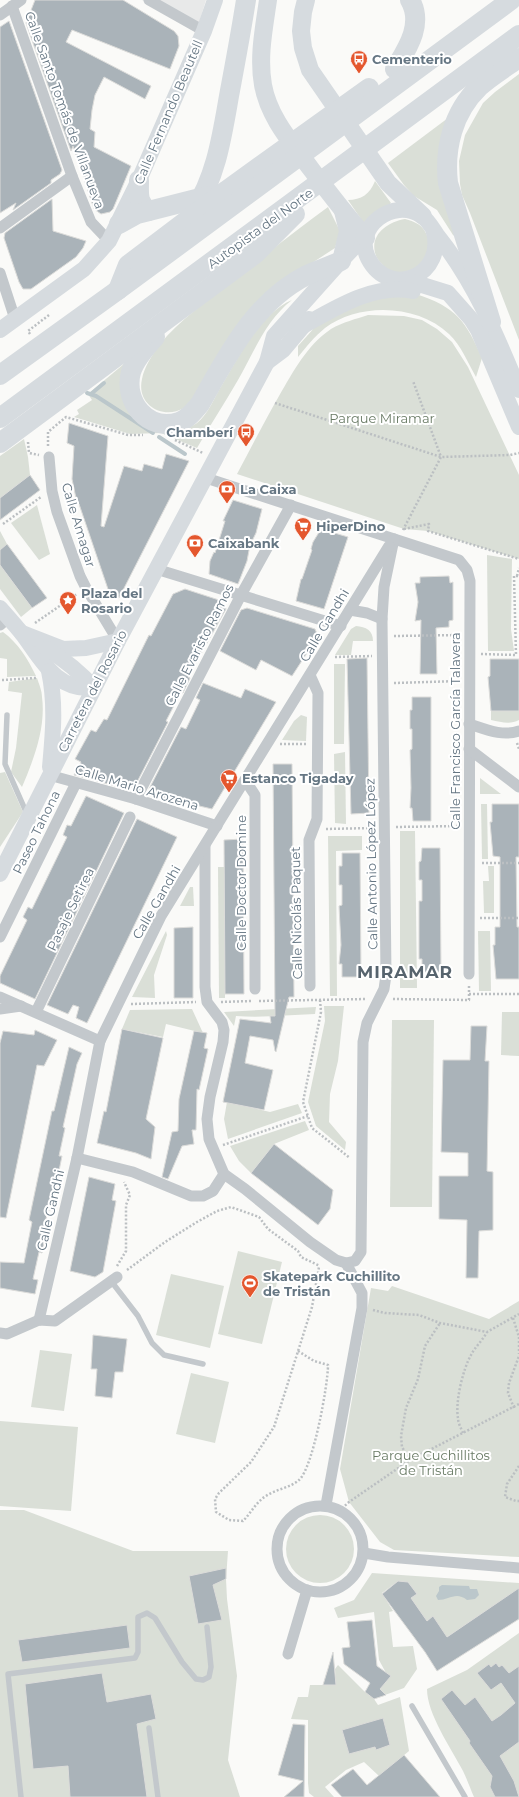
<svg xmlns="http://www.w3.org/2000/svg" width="519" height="1797" viewBox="0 0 519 1797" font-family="Montserrat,sans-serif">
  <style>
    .built { fill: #e8e9e9 }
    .green { fill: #dadfd7 }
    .water { fill: #bbc7cb }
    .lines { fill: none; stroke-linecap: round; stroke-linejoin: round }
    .stream { stroke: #bbc7cb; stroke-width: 4 }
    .building { fill: #aab3b9; stroke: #dcdcda }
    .path { stroke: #bbbfc2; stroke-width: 2.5; stroke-dasharray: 2 2; stroke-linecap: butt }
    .lane { stroke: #c3c8cc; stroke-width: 5.5 }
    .street { stroke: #c3c8cc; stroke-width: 11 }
    .secondary { stroke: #d6dbdf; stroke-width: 16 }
    .primary { stroke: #d6dbdf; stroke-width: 18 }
    .highway { stroke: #d6dbdf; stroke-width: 20 }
    .labels { text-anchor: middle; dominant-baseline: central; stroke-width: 4; stroke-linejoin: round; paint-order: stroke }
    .poi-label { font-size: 13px; font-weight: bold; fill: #657683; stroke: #fff; text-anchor: start }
    .street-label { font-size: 13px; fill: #657683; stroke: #fff }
    .park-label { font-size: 13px; fill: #687a64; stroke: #fff }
    .district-label { font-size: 17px; font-weight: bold; letter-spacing: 1px; fill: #57646e; stroke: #fff }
  </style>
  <rect width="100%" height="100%" fill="#fafaf8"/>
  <polygon class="built" points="142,0 206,0 196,32"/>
  <g class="green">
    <polygon points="519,74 519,340 470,213 462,195 460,184 459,161 465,135 483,103 495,92"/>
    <polygon points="452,115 459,239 453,235 437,210 414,196 404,185 388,163"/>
    <path d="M375,181L391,203L366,223L363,222L348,200C361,200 370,194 375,181Z"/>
    <path d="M328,207L340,231L335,248L312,263L184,408C163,420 136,405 142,379C144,367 153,354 160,344C180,320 204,303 229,284C261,258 294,232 328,207Z"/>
    <path d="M405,219C425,224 427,232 431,251L416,272H390C386,268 380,263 377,258C367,237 386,222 405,219Z"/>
    <path d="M416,294C456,307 466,321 482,358L476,377C468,363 461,345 449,334C418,304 359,302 325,328C315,336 306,347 298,357V346L315,327L362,300Z"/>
    <path d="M292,300C266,320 254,352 238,380C225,403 210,425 197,448L161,433L130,434L74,417L79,414L77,410L92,400L88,394L131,358L123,397L183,431C187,428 193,426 197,423C207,415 213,401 219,390C237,360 259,314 292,300Z"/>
    <path d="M368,315L404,316L422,320L437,329L452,342L468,367L519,475V559L428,531L404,529L237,474C251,448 264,422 279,396C293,372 307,345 331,329C343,322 356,319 368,315Z"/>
    <polygon points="24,439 28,457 30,475 0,498 0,456"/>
    <polygon points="37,505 50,554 39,560 11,523"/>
    <polygon points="0,531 7,544 0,550"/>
    <polygon points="487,555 512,559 511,629 514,651 488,651"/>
    <polygon points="0,565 32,608 21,617 0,589"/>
    <path d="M356,626C366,627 373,630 373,641H353L351,655H335L351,629Z"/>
    <path d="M3,632C18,643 28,659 36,676L7,677V659L0,658V633Z"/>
    <polygon points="334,664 345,664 344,744 334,744"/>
    <path d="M37,678C39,684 42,691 42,697C46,727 34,759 22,787L11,772L16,748L22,693L8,691L9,682Z"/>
    <path d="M491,711H519V720C510,725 501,722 491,720Z"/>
    <polygon points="301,715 307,717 306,741 282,740 294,721"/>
    <polygon points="345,752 346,824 335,823 334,754"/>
    <polygon points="5,772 23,812 0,847 0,773"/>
    <polygon points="480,778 501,794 480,794"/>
    <polygon points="481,804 487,804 488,859 482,859"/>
    <polygon points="400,831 415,831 417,988 400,988"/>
    <polygon points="328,836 362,836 362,850 336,851 337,996 330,996"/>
    <polygon points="488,866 494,866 494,913 484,913 483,881 489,881"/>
    <polygon points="218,867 224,867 225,998 219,998"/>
    <polygon points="190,887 193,887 194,906 180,906"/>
    <polygon points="166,931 167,935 154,975 155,998 132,997"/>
    <polygon points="478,931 490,931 491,991 479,991"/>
    <polygon points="324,1006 344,1006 338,1061 330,1094 329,1122 346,1142 345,1150 316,1126 308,1102 325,1021"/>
    <path d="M316,1007L315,1014C288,1015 263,1018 236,1016L234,1026L224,1012Z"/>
    <polygon points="192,1009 203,1033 166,1024 163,1037 122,1029 130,1010"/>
    <polygon points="502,1012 519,1012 519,1056 501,1055"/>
    <polygon points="392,1020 434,1020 432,1207 390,1207"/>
    <polygon points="227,1102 270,1112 298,1104 302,1113 228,1139 224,1119"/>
    <polygon points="305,1121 309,1130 274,1144 251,1173 239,1161 230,1146"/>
    <polygon points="238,1251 282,1262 262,1344 218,1334"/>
    <polygon points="171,1274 224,1286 210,1348 156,1335"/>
    <polygon points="392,1286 489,1319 519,1301 519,1557 394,1550 380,1542 349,1502 340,1469 371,1288 388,1291"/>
    <polygon points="40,1350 72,1354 64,1411 31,1407"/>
    <polygon points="191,1373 229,1382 215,1443 176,1434"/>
    <polygon points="0,1421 78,1427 71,1511 0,1506"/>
    <polygon points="0,1510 24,1510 133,1551 228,1551 226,1579 227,1599 237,1676 228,1760 240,1797 0,1797"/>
    <circle cx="320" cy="1549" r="34"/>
    <polygon points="372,1573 519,1583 519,1589 424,1652 423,1638 440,1627 433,1616 427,1621 411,1598 417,1594 408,1582 398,1581 382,1593 393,1611 389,1612 393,1647 413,1646 417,1669 404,1688 374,1699 378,1705 400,1697 409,1751 379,1776 364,1762 346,1770 325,1787 334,1797 314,1797 309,1793 308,1783 308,1720 291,1719 298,1697 308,1697 310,1685 336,1685 335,1669 338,1665 365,1692 386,1673 379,1660 374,1612 338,1618 334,1608 354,1600"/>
    <path d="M519,1633V1797H474C470,1788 467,1779 463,1771C451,1748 427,1714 427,1689L467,1670Z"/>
  </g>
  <path class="water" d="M442,1585L469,1586L470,1589H477L479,1595L475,1599L467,1600C456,1591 449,1600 438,1600L436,1596L439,1591V1587Z"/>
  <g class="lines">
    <g class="stream">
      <polyline points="87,393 96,396 153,433"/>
      <polyline points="91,394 104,383"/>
      <polyline points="159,437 185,454"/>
    </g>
  </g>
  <g class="building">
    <polygon points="35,0 123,0 174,31 178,36 179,46 170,69 72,30 66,42 151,86 145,99 104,77 95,95 92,110 90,129 95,132 94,147 131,166 113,209 110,212 101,214 94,209 73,146 71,151 26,23"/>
    <polygon points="9,21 62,170 60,174 51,180 51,183 13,210 16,203 0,213 0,27"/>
    <polygon points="52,199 53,231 86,241 83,248 76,257 31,289 23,289 19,282 4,238 5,233"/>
    <polygon points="69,423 108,436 101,526 104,527 124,466 142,471 144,464 162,469 166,454 189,461 119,598 110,595 79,504 77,503 72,479 74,446 67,443"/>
    <polygon points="30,475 40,490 0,520 0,498"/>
    <polygon points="233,500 262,509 256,533 250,545 247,561 238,584 209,574 210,561 214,552 215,553 225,521 223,521"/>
    <polygon points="321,529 348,537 324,609 296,601 301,579 302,579 312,550 311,549 313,542"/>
    <polygon points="7,544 47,598 32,608 0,565 0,550"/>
    <polygon points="449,576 450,583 453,582 453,620 449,621 449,627 436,628 437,674 420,674 421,620 415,621 418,602 415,583 420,583 420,577"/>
    <polygon points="185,589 222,601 226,609 188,677 190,678 183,693 181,692 166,721 168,722 135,786 127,789 74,775 81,762 75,759 91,730 96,732 104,719 107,720 149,635 151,636 173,594"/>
    <polygon points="247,608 315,629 318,636 292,676 261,660 256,670 220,651 241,610"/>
    <polygon points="367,658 369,813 351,814 347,659"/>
    <polygon points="490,659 519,659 519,711 491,711 488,677 490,676"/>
    <polygon points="203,683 241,698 245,689 276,702 212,809 153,795 148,791 181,727 186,729 200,700 196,698"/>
    <polygon points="412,697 431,697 431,821 413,821 412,808 410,808 411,788 410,750 412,749 412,729 410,729 410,710 412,710"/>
    <polygon points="273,764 292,764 294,997 289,997 276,1052 275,1051 273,1040 250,1036 245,1063 273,1070 264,1110 223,1102 240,1019 271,1023 270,1016 275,1016"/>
    <polygon points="86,796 124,813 35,999 0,983 0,976 27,920 23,917 28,907 32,909 67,837 63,835 67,825 71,826"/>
    <polygon points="492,804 519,804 519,857 516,857 517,927 519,927 519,979 496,979 493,945 495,945 495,927 500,927 500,857 493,856 490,822 492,822"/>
    <polygon points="137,819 177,837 87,1023 76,1018 79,1007 73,1005 68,1014 47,1005"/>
    <polygon points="243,839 244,994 225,994 224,840"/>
    <polygon points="422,848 440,848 441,972 422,972 422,959 419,959 419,901 422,901 422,880 419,880 419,862 421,861"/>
    <polygon points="342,853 360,853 361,977 342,977 342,964 339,964 341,945 339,906 342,905 342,885 339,885 339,866 342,866"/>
    <polygon points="193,927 193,998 174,998 174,928"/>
    <polygon points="471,1026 487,1026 485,1061 489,1061 487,1171 493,1172 493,1230 479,1231 478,1278 466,1278 467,1220 439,1219 439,1176 468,1176 468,1153 441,1152 443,1060 470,1060"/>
    <polygon points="122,1029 163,1038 146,1119 155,1127 151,1159 136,1153 97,1143 104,1111 106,1112"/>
    <polygon points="35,1030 57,1040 44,1066 37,1065 6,1218 0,1217 0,1043 3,1031 34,1035"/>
    <polygon points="194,1031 207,1033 204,1048 208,1049 199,1090 197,1089 196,1130 192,1130 194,1144 182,1146 168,1179 162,1177 172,1132 178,1131 179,1099"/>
    <polygon points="69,1047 82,1053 77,1064 63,1127 65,1128 59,1156 62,1156 51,1210 48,1210 42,1237 45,1237 42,1253 39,1252 33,1279 38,1280 35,1294 0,1288 0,1262 24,1263 32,1222 29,1220 52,1111 54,1111"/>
    <polygon points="274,1144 333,1190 330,1209 318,1225 251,1173"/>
    <polygon points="89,1177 115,1184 112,1200 116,1201 103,1272 95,1277 70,1271"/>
    <polygon points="93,1335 127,1339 123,1372 115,1372 112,1398 95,1396 97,1369 91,1369"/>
    <polygon points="226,1568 226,1579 213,1585 222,1620 198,1624 189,1576"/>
    <polygon points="398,1581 408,1582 417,1594 411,1598 427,1621 433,1616 447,1637 519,1588 519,1619 437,1671 425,1652 382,1594"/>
    <polygon points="372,1620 377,1666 391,1676 380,1689 386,1695 374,1699 365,1692 370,1683 344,1664 342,1648 350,1647 347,1622"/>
    <polygon points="127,1625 130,1648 22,1662 18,1640"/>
    <polygon points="333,1652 336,1685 323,1685"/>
    <polygon points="496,1663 499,1667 502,1665 509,1673 519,1666 519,1742 500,1756 514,1781 519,1797 495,1797 490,1787 492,1776 469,1743 470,1741 441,1699 452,1690 465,1705 475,1697 492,1721 501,1715 515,1703 501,1683 491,1690 477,1673 489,1664 491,1667"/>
    <polygon points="102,1673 107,1702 151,1694 156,1719 137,1724 147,1797 70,1797 68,1766 33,1769 25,1684"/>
    <polygon points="383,1718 390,1745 376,1750 375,1747 349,1754 342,1730"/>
    <polygon points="293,1724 305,1725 304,1797 284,1797 303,1781 278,1775"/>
    <polygon points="404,1755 440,1797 342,1797 331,1785 353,1769 367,1785"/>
  </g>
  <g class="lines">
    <g class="path">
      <polyline points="30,334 28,331 49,315"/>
      <polyline points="275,403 441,457 510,455 519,453"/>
      <polyline points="175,440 203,453"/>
      <polyline points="28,442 29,453 39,455"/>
      <polyline points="48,446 48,432 66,417 128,435 143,435"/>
      <polyline points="3,524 41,497"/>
      <polyline points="404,529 429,524 428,531 519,559"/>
      <polyline points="403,530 441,457 413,381"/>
      <polyline points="517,576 519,568"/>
      <polyline points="35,623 77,594"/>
      <polyline points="394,636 459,635"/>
      <polyline points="481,654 516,655 514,576 519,576"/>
      <polyline points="335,657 372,656"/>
      <polyline points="2,680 36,678"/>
      <polyline points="394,683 459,681"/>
      <polyline points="517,743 519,749"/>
      <polyline points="280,744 307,744"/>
      <polyline points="396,827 457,826"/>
      <polyline points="326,829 373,828"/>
      <polyline points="482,863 519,863"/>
      <polyline points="480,918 519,918"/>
      <polyline points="469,994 519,994"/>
      <polyline points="393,999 469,1000 469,985"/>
      <polyline points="320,1000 321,1012 303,1102 312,1128 350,1158"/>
      <polyline points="259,1001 366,999"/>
      <polyline points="221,1002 252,1001"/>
      <polyline points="131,1004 196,1002"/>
      <polyline points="223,1145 308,1116"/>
      <polyline points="117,1266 126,1251 126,1205 130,1195 124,1182"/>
      <polyline points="127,1270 165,1242 197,1222 217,1211 231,1207 259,1217 268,1229 298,1251 301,1257 320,1266"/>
      <polyline points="373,1310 385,1313 419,1315 440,1323 487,1332 519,1314"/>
      <polyline points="513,1318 519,1337 519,1354"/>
      <path d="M298,1351L314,1361L328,1365C328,1385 313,1468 299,1480C290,1488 276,1489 266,1496C256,1502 251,1513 243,1521L229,1520L216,1512L215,1499L219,1493L251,1462L274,1427L312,1307L319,1267"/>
      <polyline points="514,1408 508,1393 509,1383 519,1356"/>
      <path d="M463,1433C461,1428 458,1423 458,1418C455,1402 463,1369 471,1355C475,1347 483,1340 487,1332"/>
      <polyline points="410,1460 402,1447 401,1436 406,1408 418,1379 425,1346 440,1323"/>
      <polyline points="519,1466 507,1484 505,1497 516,1501 519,1501"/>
      <polyline points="339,1511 349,1502 410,1460 519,1404"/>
    </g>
    <g class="lane">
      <polyline points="7,715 5,764 27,814"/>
      <polyline points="111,1281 138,1316 152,1343 164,1355 203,1364"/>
      <polyline points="412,1706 465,1797"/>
      <polyline points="149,1728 158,1797"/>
      <polyline points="21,1797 8,1674 135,1658 138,1652 138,1617 147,1613 155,1618 182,1662 196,1679 203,1680 209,1677 211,1667 207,1627"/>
    </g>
    <g class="street">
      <polyline points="149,0 204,31"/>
      <polyline points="12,6 72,176 91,222 109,241"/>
      <polyline points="0,15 21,0"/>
      <polyline points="0,228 72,176"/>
      <polyline points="0,273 15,319"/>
      <polyline points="49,457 52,491 57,512 80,576 86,588 118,641"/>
      <polyline points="206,478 459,560 467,570 470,581 469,974"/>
      <polyline points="156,569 341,626"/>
      <polyline points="350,610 367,613 382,619"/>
      <polyline points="0,625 8,618"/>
      <path d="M469,724C485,729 502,737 519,731"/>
      <polyline points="469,749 519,787"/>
      <polyline points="49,775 136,799 217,826"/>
      <polyline points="245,780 255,795 255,989"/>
      <polyline points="136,799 241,595 291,505"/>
      <polyline points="205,846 205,987 207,1002 222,1022 224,1030 223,1042 210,1097 207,1119 209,1139 224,1174 245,1189 310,1242 336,1260 346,1263 355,1261 361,1252 363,1042 367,1023 384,989 386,975 382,619 384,587 394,539"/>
      <polyline points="0,937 76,783"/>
      <polyline points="310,986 309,840 317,819 318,693 310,675"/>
      <polyline points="0,997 100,1041"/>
      <polyline points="0,1009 21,1006"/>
      <polyline points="36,1012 130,817"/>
      <polyline points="77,1158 133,1172 191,1196 203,1196 213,1191 224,1174"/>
      <polyline points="39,1320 77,1158 100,1041 161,916 389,546"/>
      <polyline points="0,1333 7,1334 39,1320 55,1321 117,1277"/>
      <polyline points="326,1505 362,1308 362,1293 346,1263"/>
      <circle cx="320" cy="1549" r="43"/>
      <polyline points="364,1553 388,1557 519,1568"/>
      <polyline points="288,1654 307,1590"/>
    </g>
    <g class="secondary">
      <path d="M433,229C448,274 390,301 368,258C353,228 393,196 422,216C428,220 433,229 437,235C474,281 497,336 519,390"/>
      <polyline points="406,280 448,293 471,319 478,330 519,427"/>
      <path d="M303,326C335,308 374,283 413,291"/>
      <polyline points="0,330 84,269 109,241 139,180 204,31 215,0"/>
      <polyline points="267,362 283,350 309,319"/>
      <path d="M0,608C8,617 16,626 24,636C43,662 57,691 94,688"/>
      <polyline points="22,633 63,649 86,648 118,641"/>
      <path d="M47,649C65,660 80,672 94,688"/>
      <path d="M49,671C56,704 53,734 50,767"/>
      <polyline points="0,874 118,641 267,362 274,336 341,261 358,243 366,238"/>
    </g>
    <g class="primary">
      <path d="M268,0C264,28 258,57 263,85C269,118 292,143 311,169C329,193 347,216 366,238"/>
      <polyline points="306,0 303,12 301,31 303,48 310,70 388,183 423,216"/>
      <polyline points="341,261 348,231 343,211"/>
    </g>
    <g class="highway">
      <path d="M395,69C407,49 424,24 410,0"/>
      <path d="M139,180C139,194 137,203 149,211"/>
      <path d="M193,212C216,178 222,136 229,96C235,64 241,32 246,0"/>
      <polyline points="119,224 137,214 208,196"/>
      <polyline points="118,290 128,265 227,190 369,88"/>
      <path d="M491,322L448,183C444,148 453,112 479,87C491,76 506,67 519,58"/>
      <path d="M155,337C146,347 135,359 131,372C123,402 148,432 179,422C188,419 194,411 200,404C228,355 254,302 307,275C318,270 330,266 341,261"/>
      <polyline points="0,375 118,290 511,0"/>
      <polyline points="0,418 519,35"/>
      <polyline points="0,443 255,254 295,214"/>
    </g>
  </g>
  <defs>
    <g id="bus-pin" transform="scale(0.9)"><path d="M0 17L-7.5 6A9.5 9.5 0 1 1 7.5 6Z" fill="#e4572e" stroke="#fff"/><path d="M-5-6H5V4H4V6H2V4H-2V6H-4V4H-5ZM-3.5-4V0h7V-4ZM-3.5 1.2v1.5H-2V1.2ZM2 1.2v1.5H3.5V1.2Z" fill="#fff"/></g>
    <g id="bank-pin" transform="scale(0.9)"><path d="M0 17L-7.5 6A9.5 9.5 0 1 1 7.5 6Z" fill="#e4572e" stroke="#fff"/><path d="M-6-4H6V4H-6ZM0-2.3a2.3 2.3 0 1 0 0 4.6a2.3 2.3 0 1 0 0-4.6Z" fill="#fff"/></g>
    <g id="supermarket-pin" transform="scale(0.9)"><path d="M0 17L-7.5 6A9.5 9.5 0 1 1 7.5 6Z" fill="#e4572e" stroke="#fff"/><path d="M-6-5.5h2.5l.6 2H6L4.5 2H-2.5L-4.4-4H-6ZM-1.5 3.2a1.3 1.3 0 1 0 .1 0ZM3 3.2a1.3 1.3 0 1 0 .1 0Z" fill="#fff"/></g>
    <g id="sight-pin" transform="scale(0.9)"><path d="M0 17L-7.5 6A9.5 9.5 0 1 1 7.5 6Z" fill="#e4572e" stroke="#fff"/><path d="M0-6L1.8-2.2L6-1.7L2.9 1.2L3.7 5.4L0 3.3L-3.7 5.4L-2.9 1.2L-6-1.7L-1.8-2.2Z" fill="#fff"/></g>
    <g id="stadium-pin" transform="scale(0.9)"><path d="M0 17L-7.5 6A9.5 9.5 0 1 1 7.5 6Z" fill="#e4572e" stroke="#fff"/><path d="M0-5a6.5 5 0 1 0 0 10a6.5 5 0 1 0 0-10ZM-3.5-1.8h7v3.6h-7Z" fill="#fff"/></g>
  </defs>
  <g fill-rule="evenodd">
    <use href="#bus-pin" x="359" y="59"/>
    <use href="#bus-pin" x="246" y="432"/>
    <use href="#bank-pin" x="227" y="489"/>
    <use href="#supermarket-pin" x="303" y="526"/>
    <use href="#bank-pin" x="195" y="543"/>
    <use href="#sight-pin" x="68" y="600"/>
    <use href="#supermarket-pin" x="229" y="778"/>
    <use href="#stadium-pin" x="250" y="1283"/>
  </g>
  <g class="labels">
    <g class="poi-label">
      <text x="372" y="59">Cementerio</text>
      <text x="233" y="432" text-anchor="end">Chamberí</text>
      <text x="240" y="489">La Caixa</text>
      <text x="316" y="526">HiperDino</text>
      <text x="208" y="543">Caixabank</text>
      <text x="81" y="593">Plaza del<tspan x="81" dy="15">Rosario</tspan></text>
      <text x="242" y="778">Estanco Tigaday</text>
      <text x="263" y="1276">Skatepark Cuchillito<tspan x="263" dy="15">de Tristán</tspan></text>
    </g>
    <g class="street-label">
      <text transform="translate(65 110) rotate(70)">Calle Santo Tomás de Villanueva</text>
      <text transform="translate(168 112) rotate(-67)">Calle Fernando Beautell</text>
      <text transform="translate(260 228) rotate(-36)">Autopista del Norte</text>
      <text transform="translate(79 525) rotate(73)">Calle Amagar</text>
      <text transform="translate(324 625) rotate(-59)">Calle Gandhi</text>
      <text transform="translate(199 645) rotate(-63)">Calle Evaristo Ramos</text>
      <text transform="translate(92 691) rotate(-63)">Carretera del Rosario</text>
      <text transform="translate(455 731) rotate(-90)">Calle Francisco García Talavera</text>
      <text transform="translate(137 787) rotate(17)">Calle Mario Arozena</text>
      <text transform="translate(36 832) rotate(-64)">Paseo Tahona</text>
      <text transform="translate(371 864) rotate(-91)">Calle Antonio López López</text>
      <text transform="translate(241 883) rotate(-90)">Calle Doctor Domine</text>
      <text transform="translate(156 902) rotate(-60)">Calle Gandhi</text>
      <text transform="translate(70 909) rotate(-64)">Pasaje Setirea</text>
      <text transform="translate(296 913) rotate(-91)">Calle Nicolás Paquet</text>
      <text transform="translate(50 1210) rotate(-77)">Calle Gandhi</text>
    </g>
    <g class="park-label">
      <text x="382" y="418">Parque Miramar</text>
      <text x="431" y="1455">Parque Cuchillitos<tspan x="431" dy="15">de Tristán</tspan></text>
    </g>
    <g class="district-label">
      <text x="405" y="972">MIRAMAR</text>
    </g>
  </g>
</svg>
